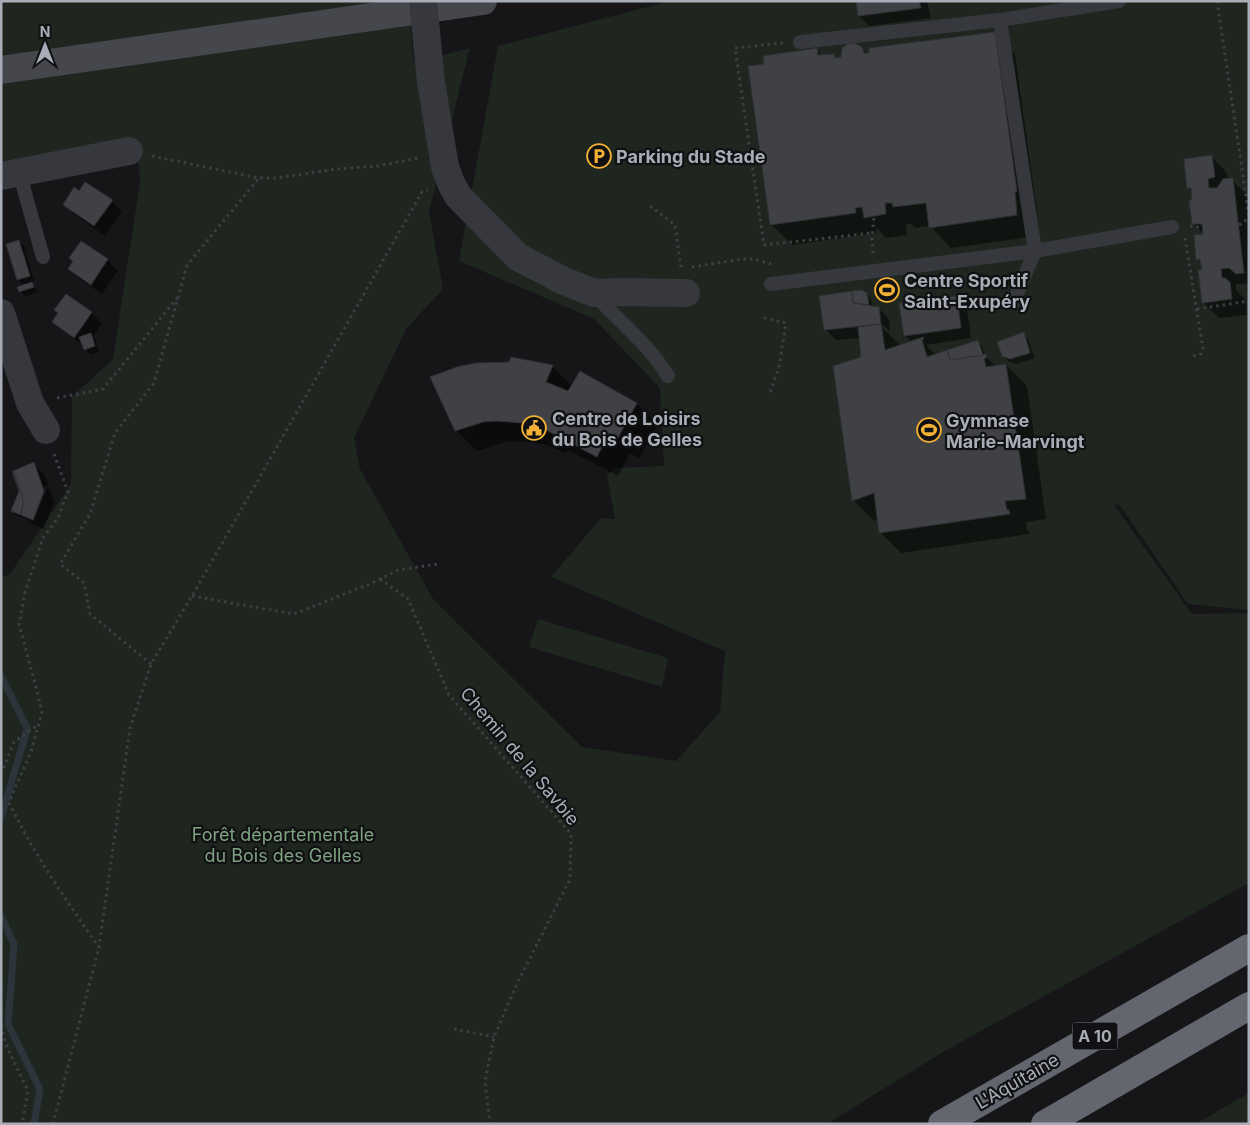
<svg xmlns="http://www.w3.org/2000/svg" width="1250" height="1125" viewBox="0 0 1250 1125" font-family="Inter,sans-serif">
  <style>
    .green { fill: #1e261f }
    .shadow { fill: #0007; fill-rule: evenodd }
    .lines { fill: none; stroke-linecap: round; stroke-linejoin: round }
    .stream { stroke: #2c353c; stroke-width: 7 }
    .building { fill: #404145; stroke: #303034 }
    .path { stroke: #3d3f44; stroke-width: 3; stroke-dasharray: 2.5 4; stroke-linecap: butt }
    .lane { stroke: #37383d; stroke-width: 14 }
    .street { stroke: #37383d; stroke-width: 28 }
    .secondary { stroke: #45474d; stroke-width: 28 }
    .highway { stroke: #63666e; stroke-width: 28 }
    .street-bridge { stroke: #37383d; stroke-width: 28 }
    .labels { text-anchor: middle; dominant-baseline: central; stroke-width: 4.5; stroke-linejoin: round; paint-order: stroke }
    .shield { fill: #111113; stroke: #7b7e86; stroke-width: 1 }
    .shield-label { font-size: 16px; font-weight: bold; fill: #a8adb8 }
    .poi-label { font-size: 18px; font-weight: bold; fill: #a8adb8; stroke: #111113; text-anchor: start }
    .street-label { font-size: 18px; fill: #a8adb8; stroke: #111113 }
    .park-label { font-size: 18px; fill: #7fa381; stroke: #111113 }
  </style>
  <rect width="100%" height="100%" fill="#161618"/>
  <g class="green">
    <polygon points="1,1 408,1 414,63 470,48 429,212 443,289 406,329 354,438 360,469 433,599 582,747 676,761 720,712 725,651 551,577 601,518 615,519 607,475 615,468 664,466 660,388 594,319 459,261 498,46 670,1 1249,1 1249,610 1188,604 1119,504 1114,505 1192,614 1249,613 1249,883 943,1052 827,1124 1,1124 1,578 10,574 71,484 72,397 113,359 140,182 136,141 1,163"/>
    <polygon points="538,619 668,658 662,687 529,647"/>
    <polygon points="1249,1093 1249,1124 1196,1124 1199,1122"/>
  </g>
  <g class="shadow">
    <polygon points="857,1 927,1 931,18 869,26 859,16"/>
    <polygon points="994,33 1015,54 1037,212 1035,212 1037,236 951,248 930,226 915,228 911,224 906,224 907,235 886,238 876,227 876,233 792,245 771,224 765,65 817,50 823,56 834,55 837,59 861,48 867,54"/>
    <polygon points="1212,157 1227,173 1228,180 1232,180 1248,196 1249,286 1246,284 1236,284 1236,290 1245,299 1247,315 1219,318 1203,302 1203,271 1202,263 1198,259 1205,235 1194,224 1192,191 1189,188"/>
    <polygon points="79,192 112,201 122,212 105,236 75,215 65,204"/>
    <polygon points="19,242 24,246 34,281 31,282 38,292 25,296 20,291 25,286 19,280 8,245"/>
    <polygon points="82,242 107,260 118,271 102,294 80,279 70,269"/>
    <polygon points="866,294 871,299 873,307 878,308 889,319 890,332 877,319 875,321 901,346 912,342 905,336 957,297 967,307 971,338 926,345 936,355 977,342 982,346 985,356 997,367 1006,365 1027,386 1046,519 1026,522 1027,529 1030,534 901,553 880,532 879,519 874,521 853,500 862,357 860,338 836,340 826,330 820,297"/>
    <polygon points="91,313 102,323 93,337 95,339 99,351 90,355 84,346 64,332 54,322"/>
    <polygon points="1023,334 1028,339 1035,358 1016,364 1008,361 1003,355"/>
    <polygon points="552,366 572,386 580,373 637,404 658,424 639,458 630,453 618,476 568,450 566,453 544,444 520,441 505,442 477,451 456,430"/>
    <path d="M33,464L44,474L54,502L44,529L33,525L25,518L17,516L12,511ZM46,485L48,486L33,523V516Z"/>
  </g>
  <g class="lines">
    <g class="stream">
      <polyline points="1,676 27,728"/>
      <polyline points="1,817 27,730"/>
      <polyline points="1,916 14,944 8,1024 40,1089 34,1124"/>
    </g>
  </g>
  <g class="building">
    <polygon points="856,1 919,1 921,8 858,16"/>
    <polygon points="995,32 1017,191 1015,192 1017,215 929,228 926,203 893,207 892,203 885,203 886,214 864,218 862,207 855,208 856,213 770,225 748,66 764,64 763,56 783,53 817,48 818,55 834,54 835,58 841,57 842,48 848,44 855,43 862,47 864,53 869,53 869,48"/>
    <polygon points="1212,155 1215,177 1208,179 1209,188 1217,188 1223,179 1233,178 1244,273 1236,274 1229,268 1221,269 1222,278 1225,278 1230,282 1232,299 1202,303 1198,270 1202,270 1200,259 1196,260 1194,235 1203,234 1202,224 1192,224 1189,200 1192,200 1191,188 1187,188 1184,159"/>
    <polygon points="85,182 113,200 94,226 63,205 74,187 79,191"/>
    <polygon points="19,240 30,276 17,280 6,244"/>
    <polygon points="81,241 108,259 91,285 68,269 73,261 69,258"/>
    <polygon points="32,282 34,287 19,292 17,287"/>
    <polygon points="862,290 867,293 869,305 853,303 852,291"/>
    <polygon points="852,291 853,303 879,307 881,324 824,330 819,296"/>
    <polygon points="66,294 92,312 74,338 52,322 58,313 54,310"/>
    <polygon points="957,296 961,328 904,336 899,303"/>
    <polygon points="881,324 885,350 923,337 924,339 922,340 927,357 947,350 950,360 986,354 987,358 984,358 986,367 1006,364 1026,499 1005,501 1007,510 1009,510 1010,514 879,533 874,493 852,501 833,366 861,357 858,327"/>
    <polygon points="1024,332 1030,353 1010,359 1002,356 997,342"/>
    <polygon points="91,333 95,346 84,350 79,337"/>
    <polygon points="978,340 983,355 950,360 947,350"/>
    <polygon points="511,357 553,365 546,382 568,391 580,371 637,403 618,438 609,433 597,457 546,430 545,433 522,423 498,421 483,422 455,431 430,377 457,367 475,363 509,362"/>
    <polygon points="34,462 44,491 33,520 21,515 23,504 22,494 13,471"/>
    <polygon points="12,471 13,471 22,494 23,504 21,515 11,511 19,491"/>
  </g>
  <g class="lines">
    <g class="path">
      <polyline points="1217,1 1249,216"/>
      <polyline points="783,43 735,48 764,245 872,233"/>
      <polyline points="152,156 259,178 277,178 337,169 378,166 419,158"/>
      <polyline points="650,206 675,225 681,267"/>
      <polyline points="1239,225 1249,218"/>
      <polyline points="1190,226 1203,228"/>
      <polyline points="1185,238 1203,349 1201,354 1190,357"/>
      <polyline points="873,253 872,239 874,216"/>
      <polyline points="692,267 742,259 754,259 771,264"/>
      <polyline points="1197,309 1249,301"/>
      <polyline points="764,318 786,323 779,367 770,393"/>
      <polyline points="57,398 103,389 177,298"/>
      <path d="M54,454L68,492L58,518L43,538L25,592L19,624L36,687L42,712L31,752L15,788L9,803C35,855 66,901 99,947"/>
      <polyline points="380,579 408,599 449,695 571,834 570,879 516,986 494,1037 485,1081 490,1124"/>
      <polyline points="192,596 294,614 370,584 398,570 438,564"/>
      <polyline points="151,664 90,614 84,583 60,564 90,514 115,433 154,383 187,265 259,178"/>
      <polyline points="1,774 14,742 38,725"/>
      <polyline points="1,1026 7,1047 28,1091 22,1124"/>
      <polyline points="454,1029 494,1037"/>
      <polyline points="53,1124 99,947 130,728 151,664 192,596 422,192 428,190"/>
    </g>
    <g class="lane">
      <polyline points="800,42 1000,20"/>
      <polyline points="19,172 43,257"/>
      <polyline points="771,284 1035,251 1000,20 1119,1"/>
      <path d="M594,294C619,321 649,345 668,376"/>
      <polyline points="1013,303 1035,251 1172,227"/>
    </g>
    <g class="street">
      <polyline points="431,82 445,167 451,183 458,196 518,257 564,281 594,293 623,292 686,293"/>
      <polyline points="1,176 129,151"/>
      <polyline points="1,313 30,403 46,430"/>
    </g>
    <polyline class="secondary" points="1,70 483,1"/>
    <g class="highway">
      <polyline points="942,1124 1249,948"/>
      <polyline points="1045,1124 1249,1006"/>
    </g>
    <polyline class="street-bridge" points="423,1 431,82"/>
  </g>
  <defs>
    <g id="parking-ring" transform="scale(1.25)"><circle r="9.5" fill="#111113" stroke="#f2b134" stroke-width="1.5"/><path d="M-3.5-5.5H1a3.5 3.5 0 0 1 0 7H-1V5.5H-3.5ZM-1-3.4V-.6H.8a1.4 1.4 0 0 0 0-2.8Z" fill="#f2b134"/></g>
    <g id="stadium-ring" transform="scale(1.25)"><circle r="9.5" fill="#111113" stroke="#f2b134" stroke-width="1.5"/><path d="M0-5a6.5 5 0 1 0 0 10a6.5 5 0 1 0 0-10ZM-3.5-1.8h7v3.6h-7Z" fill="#f2b134"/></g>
    <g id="civic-ring" transform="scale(1.25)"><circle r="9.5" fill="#111113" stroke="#f2b134" stroke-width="1.5"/><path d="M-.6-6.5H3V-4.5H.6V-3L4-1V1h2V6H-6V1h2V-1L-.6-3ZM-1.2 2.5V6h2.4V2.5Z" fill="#f2b134"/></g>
  </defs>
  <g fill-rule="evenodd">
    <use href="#parking-ring" x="599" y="156"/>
    <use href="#stadium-ring" x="887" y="290"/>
    <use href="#civic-ring" x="534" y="428"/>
    <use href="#stadium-ring" x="929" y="430"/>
  </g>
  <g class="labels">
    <rect class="shield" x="1072.5" y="1022.5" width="45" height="27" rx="4"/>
    <g class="shield-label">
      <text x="1095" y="1036">A 10</text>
    </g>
    <g class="poi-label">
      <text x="616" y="156">Parking du Stade</text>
      <text x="904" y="280">Centre Sportif<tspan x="904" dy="21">Saint-Exupéry</tspan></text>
      <text x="552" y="418">Centre de Loisirs<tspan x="552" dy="21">du Bois de Gelles</tspan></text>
      <text x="946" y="420">Gymnase<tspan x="946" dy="21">Marie-Marvingt</tspan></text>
    </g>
    <g class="street-label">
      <text transform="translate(520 756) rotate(50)">Chemin de la Savbie</text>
      <text transform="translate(1017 1081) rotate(-30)">L'Aquitaine</text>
    </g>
    <g class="park-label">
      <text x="283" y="834">Forêt départementale<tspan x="283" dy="21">du Bois des Gelles</tspan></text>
    </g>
  </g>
  <rect width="1250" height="1125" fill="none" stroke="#a8adb8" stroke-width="5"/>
  <g transform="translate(45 45)" stroke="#111113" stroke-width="4" paint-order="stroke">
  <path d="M0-4L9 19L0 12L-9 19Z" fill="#a8adb8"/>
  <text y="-8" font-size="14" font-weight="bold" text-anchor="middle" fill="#a8adb8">N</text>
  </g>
</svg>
